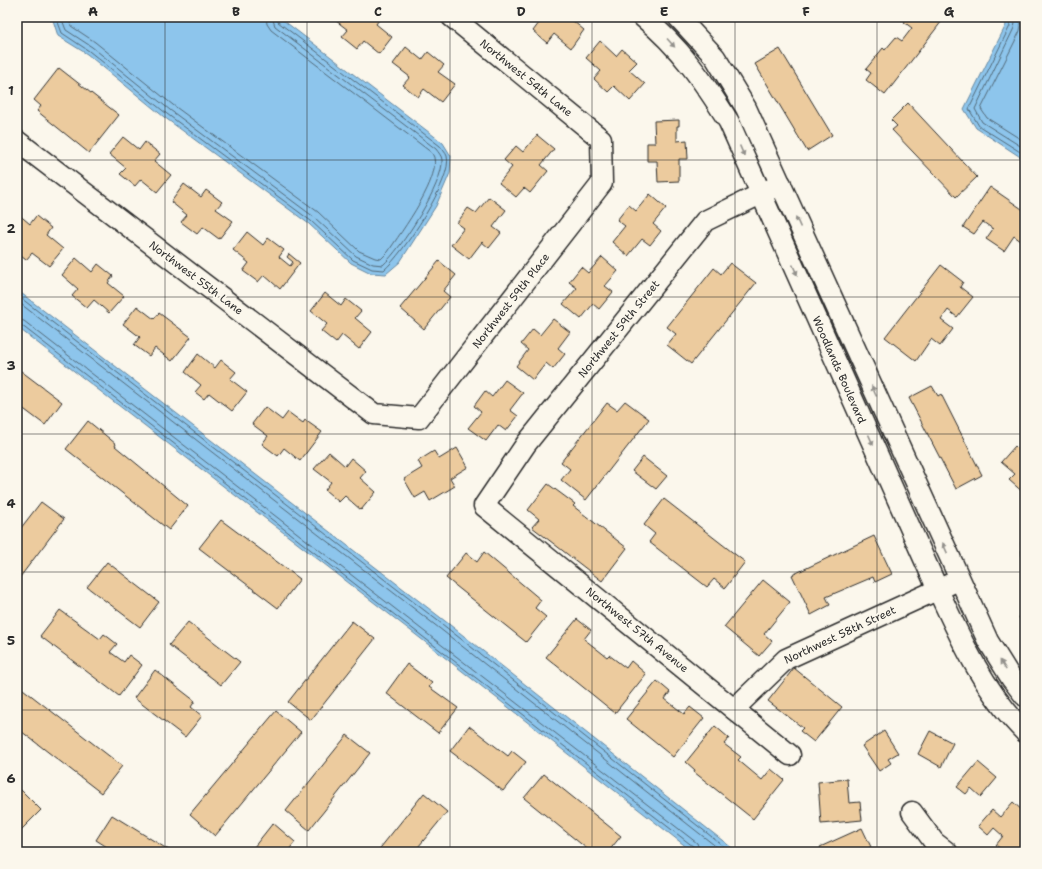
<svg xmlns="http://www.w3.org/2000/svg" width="1042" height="869" viewBox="0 0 1042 869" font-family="'Shantell Sans',sans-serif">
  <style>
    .water { fill: #8dc5ec; stroke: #66879f }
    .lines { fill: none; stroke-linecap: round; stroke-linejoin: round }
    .shore { stroke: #526978; stroke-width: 1 }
    .building { fill: #eccb9e; stroke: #2b2b2b }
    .minor-casing { stroke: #2b2b2b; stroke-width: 23 }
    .minor { stroke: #fbf7ec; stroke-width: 20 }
    .oneway { fill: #93918c }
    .grid { fill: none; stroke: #2b2b2b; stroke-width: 1; stroke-opacity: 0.55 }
    .labels { text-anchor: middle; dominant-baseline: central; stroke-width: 4; stroke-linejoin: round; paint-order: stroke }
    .street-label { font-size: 11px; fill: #2b2b2b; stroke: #fbf7ec }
    .neatline { fill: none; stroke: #2b2b2b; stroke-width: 1.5 }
    .grid-label { font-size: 13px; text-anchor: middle; font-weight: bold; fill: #2b2b2b }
  </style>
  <rect width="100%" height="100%" fill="#fbf7ec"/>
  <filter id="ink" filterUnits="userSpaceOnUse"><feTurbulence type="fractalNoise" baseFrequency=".025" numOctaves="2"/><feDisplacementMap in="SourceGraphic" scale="8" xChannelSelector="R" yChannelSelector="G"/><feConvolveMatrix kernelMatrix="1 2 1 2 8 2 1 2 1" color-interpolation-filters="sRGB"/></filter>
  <g filter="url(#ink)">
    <g class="water">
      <polygon points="52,17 279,17 443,143 451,156 450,173 436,206 400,262 386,274 371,273 351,263 309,224 164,117 87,54 58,36"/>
      <polygon points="1003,17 1025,17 1025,160 976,128 964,109 1006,25"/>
      <polygon points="17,290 445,621 737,852 693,852 411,631 17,327"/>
    </g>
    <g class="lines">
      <g class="shore">
        <path d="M56,17L62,33L89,51L167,114L311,221L353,260L372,269L384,270C402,255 454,178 447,156C446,153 442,149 440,146L278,22L277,17"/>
        <path d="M61,17L66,30L92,47L170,110L314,217L356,256L373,264L383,265C401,249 444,183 442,160C442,156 438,152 436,149L275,26L272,17"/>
        <path d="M68,17L71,26L95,42L173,105L318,212L359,251L375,258L381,259L388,252C400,233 446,173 432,153L271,30L267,24L266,17"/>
        <polyline points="1007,17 1010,26 969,109 979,126 1025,155"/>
        <polyline points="1013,17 1015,23 1014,28 975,109 982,122 1025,149"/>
        <polyline points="1019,17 1021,25 1020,31 981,109 987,118 1025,142"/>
        <polyline points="17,295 442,624 731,852"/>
        <polyline points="17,301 439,628 723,852"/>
        <polyline points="17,319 24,321 697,843 700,852"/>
        <polyline points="17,324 21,325 694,847 695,852"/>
      </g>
    </g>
    <g class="building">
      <polygon points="331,17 381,17 376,24 392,37 379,54 363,41 357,49 342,37 348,30"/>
      <polygon points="531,17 568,17 584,30 571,48 554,34 547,43 533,31 539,23"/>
      <polygon points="908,17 945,17 885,95 866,80 871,73 866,69 883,48 885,50 896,37 902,41 912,28 904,22"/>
      <polygon points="600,41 616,56 622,49 637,62 629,70 645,84 630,101 614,86 608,92 594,79 601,71 586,58"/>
      <polygon points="406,47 422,60 428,52 444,65 438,72 455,84 441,102 424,89 418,97 403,85 410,77 393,64"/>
      <polygon points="780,49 832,135 807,151 755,64"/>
      <polygon points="59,68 119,115 89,153 37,111 41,106 34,100"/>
      <polygon points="908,103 977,177 956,197 892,130 897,126 891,120"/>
      <polygon points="679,120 679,126 677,126 677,141 687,140 688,159 679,159 679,181 658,182 657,161 647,161 647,143 655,143 654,121"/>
      <polygon points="537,135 554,149 541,165 548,171 530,193 524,188 516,197 499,183 512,167 504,160 516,146 523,152"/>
      <polygon points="123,137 139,150 145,142 160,154 154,161 171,175 157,192 141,179 135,186 120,174 126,168 109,154"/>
      <polygon points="184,184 201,197 206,190 222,202 216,209 233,221 219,239 203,227 197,234 181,222 187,215 171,202"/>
      <polygon points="990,187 1025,211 1025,244 1014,236 1004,251 986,239 993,229 983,222 974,234 963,227"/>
      <polygon points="650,194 666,208 653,224 661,231 650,245 642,239 628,256 612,242 625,226 617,220 629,205 636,211"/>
      <polygon points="489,197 506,210 493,227 501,233 489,248 482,242 469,259 451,245 464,228 457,223 468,208 476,213"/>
      <polygon points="17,213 30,224 36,216 51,228 46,235 63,249 49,266 32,253 26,260 17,253"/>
      <polygon points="247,232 263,245 268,238 284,250 279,257 290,266 293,262 287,257 289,254 300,263 280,289 264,275 258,282 243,271 249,263 233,250"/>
      <polygon points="602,257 618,271 605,286 613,292 599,309 593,304 581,319 563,304 577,288 569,282 581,267 588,273"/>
      <polygon points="76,258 92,272 98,264 113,276 108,283 124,296 109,313 94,300 87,308 72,296 78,289 62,275"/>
      <polygon points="439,261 456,275 443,291 450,297 424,329 400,308"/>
      <polygon points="730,263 756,283 691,364 667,345 676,334 667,327 714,268 721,274"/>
      <polygon points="941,265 963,282 960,287 973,297 957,317 948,310 941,320 953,329 940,346 931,339 916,361 885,337"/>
      <polygon points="325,293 341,306 346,299 361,311 355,318 372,332 359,349 342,335 336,343 321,331 327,324 311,311"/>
      <polygon points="137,306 154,319 159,313 191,337 172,361 155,348 149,356 134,345 140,337 123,324"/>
      <polygon points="553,319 570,332 558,348 565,354 553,369 546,363 533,380 516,366 528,350 521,344 533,329 540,335"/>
      <polygon points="198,354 215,368 221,360 236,372 230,379 247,392 232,411 209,393 204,399 195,392 201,385 185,372"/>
      <polygon points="17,368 62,402 45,425 17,404"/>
      <polygon points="505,380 523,393 510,410 518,416 506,431 498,425 486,441 468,428 481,412 474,406 485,391 492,397"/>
      <polygon points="932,386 938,396 941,394 982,475 956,489 909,398"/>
      <polygon points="625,401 649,419 586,500 561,480 570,469 561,462 607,403 617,410"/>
      <polygon points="265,407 282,420 288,412 303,423 305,420 322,432 300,461 284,448 278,456 262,444 268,436 252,424"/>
      <polygon points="88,421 116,444 115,446 188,506 169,530 66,449"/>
      <polygon points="1015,446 1023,454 1025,452 1025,494 1009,480 1015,474 1001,462"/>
      <polygon points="457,448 468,467 450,478 455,486 430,501 425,492 415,498 404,479 422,468 418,461 434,451 439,459"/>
      <polygon points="329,452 345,466 351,458 366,471 360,478 376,492 361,510 345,496 339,502 325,490 331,482 314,469"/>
      <polygon points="643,457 667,476 656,489 632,471"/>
      <polygon points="548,484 575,504 573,506 627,548 602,581 532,527 539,519 528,510"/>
      <polygon points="664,499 745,562 725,588 714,579 707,587 649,542 655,534 644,525"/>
      <polygon points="41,502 64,519 17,581 17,533"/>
      <polygon points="221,520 300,579 278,608 199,548"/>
      <polygon points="874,536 892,574 875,582 873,577 826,597 830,605 811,615 792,575"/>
      <polygon points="1025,541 1025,558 1022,558 1021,542"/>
      <polygon points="484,552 541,600 535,608 546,617 526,642 446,578 466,553 477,562"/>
      <polygon points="107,562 159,602 140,627 87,587"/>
      <polygon points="763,580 790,602 764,634 772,641 759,656 724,627"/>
      <polygon points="60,610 100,639 104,634 117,644 110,652 124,662 129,655 142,665 119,696 40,636"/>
      <polygon points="1025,615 1025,627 1024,627 1019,617"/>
      <polygon points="577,619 591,630 584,639 607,657 609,655 626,668 631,661 646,674 615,713 546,657"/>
      <polygon points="352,621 375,639 311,720 288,702"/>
      <polygon points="188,622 240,662 221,685 169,645"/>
      <polygon points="407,664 432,683 429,687 458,708 438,733 386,693"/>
      <polygon points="794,668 842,707 814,742 800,731 803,728 768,701"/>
      <polygon points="155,670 195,701 191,707 202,716 185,737 134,698"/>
      <polygon points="657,681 670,692 665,699 684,714 690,707 704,718 673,757 626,719"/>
      <polygon points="19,686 122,766 101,793 17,728 17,689"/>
      <polygon points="276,711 301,732 215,836 190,814"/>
      <polygon points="469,726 508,756 512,751 526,762 503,791 450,751"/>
      <polygon points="715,726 729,738 724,744 741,757 738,760 762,780 771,769 784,780 753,819 694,772 695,770 686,762"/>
      <polygon points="884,731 898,753 888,759 891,763 879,771 862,746"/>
      <polygon points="930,731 953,743 941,767 918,754"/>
      <polygon points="347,735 370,753 309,830 286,811"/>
      <polygon points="978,762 997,778 981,797 971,788 966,794 957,787"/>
      <polygon points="544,774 621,836 608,852 591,852 524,798"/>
      <polygon points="847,779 849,803 860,802 862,820 821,824 818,782"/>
      <polygon points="21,790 41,810 17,834 17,794"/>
      <polygon points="424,793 447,812 414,852 377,852"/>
      <polygon points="1013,802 1025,813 1025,840 1014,852 1004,852 996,845 1003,836 994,828 988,835 978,826 992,810 1000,817"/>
      <polygon points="112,815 172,852 115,852 96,840"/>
      <polygon points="273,823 295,842 287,852 250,852"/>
      <polygon points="862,828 871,847 862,852 822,852 820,847"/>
    </g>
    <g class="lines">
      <g class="minor-casing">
        <g id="minor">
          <path d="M643,17C680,47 704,82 729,122L938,590C961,640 985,693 1025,732"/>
          <polyline points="678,17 715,57 746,108 988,641 1011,678 1025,696"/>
          <polyline points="17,141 374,414 419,418 602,183 601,139 452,17"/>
          <polyline points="781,184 705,221 526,444 484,506 790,755"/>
          <polyline points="734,709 786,659 950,584"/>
          <polyline points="912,812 934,842 947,852"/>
        </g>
      </g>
      <use href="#minor" class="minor"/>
    </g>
    <defs><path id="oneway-solid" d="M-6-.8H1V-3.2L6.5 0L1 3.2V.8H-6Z"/></defs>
    <g class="oneway">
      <use href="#oneway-solid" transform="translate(671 43) rotate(48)"/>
      <use href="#oneway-solid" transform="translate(742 151) rotate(67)"/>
      <use href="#oneway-solid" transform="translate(798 222) rotate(-114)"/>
      <use href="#oneway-solid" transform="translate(795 270) rotate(66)"/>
      <use href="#oneway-solid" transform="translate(874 391) rotate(-114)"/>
      <use href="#oneway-solid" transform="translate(871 440) rotate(66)"/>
      <use href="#oneway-solid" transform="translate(945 548) rotate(-114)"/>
      <use href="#oneway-solid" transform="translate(1003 665) rotate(-122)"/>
    </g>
  </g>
  <path class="grid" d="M165,17V852M307,17V852M450,17V852M592,17V852M735,17V852M877,17V852M17,160H1025M17,297H1025M17,434H1025M17,572H1025M17,710H1025"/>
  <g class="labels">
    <g class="street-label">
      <text transform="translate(526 78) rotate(39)">Northwest 54th Lane</text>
      <text transform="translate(196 278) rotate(37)">Northwest 55th Lane</text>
      <text transform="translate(511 301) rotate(-52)">Northwest 59th Place</text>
      <text transform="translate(619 329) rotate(-51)">Northwest 59th Street</text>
      <text transform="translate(839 370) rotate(66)">Woodlands Boulevard</text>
      <text transform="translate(637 630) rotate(39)">Northwest 57th Avenue</text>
      <text transform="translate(840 635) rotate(-25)">Northwest 58th Street</text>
    </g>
  </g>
  <rect width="1042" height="869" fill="none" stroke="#fbf7ec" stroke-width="44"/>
  <rect x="22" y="22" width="998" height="825" class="neatline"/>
  <g class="grid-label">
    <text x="93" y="16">A</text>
    <text x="236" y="16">B</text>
    <text x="378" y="16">C</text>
    <text x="521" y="16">D</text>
    <text x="664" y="16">E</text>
    <text x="806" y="16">F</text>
    <text x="949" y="16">G</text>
    <text x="11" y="95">1</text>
    <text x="11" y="233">2</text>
    <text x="11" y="370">3</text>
    <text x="11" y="508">4</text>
    <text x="11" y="645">5</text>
    <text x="11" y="783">6</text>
  </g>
</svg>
